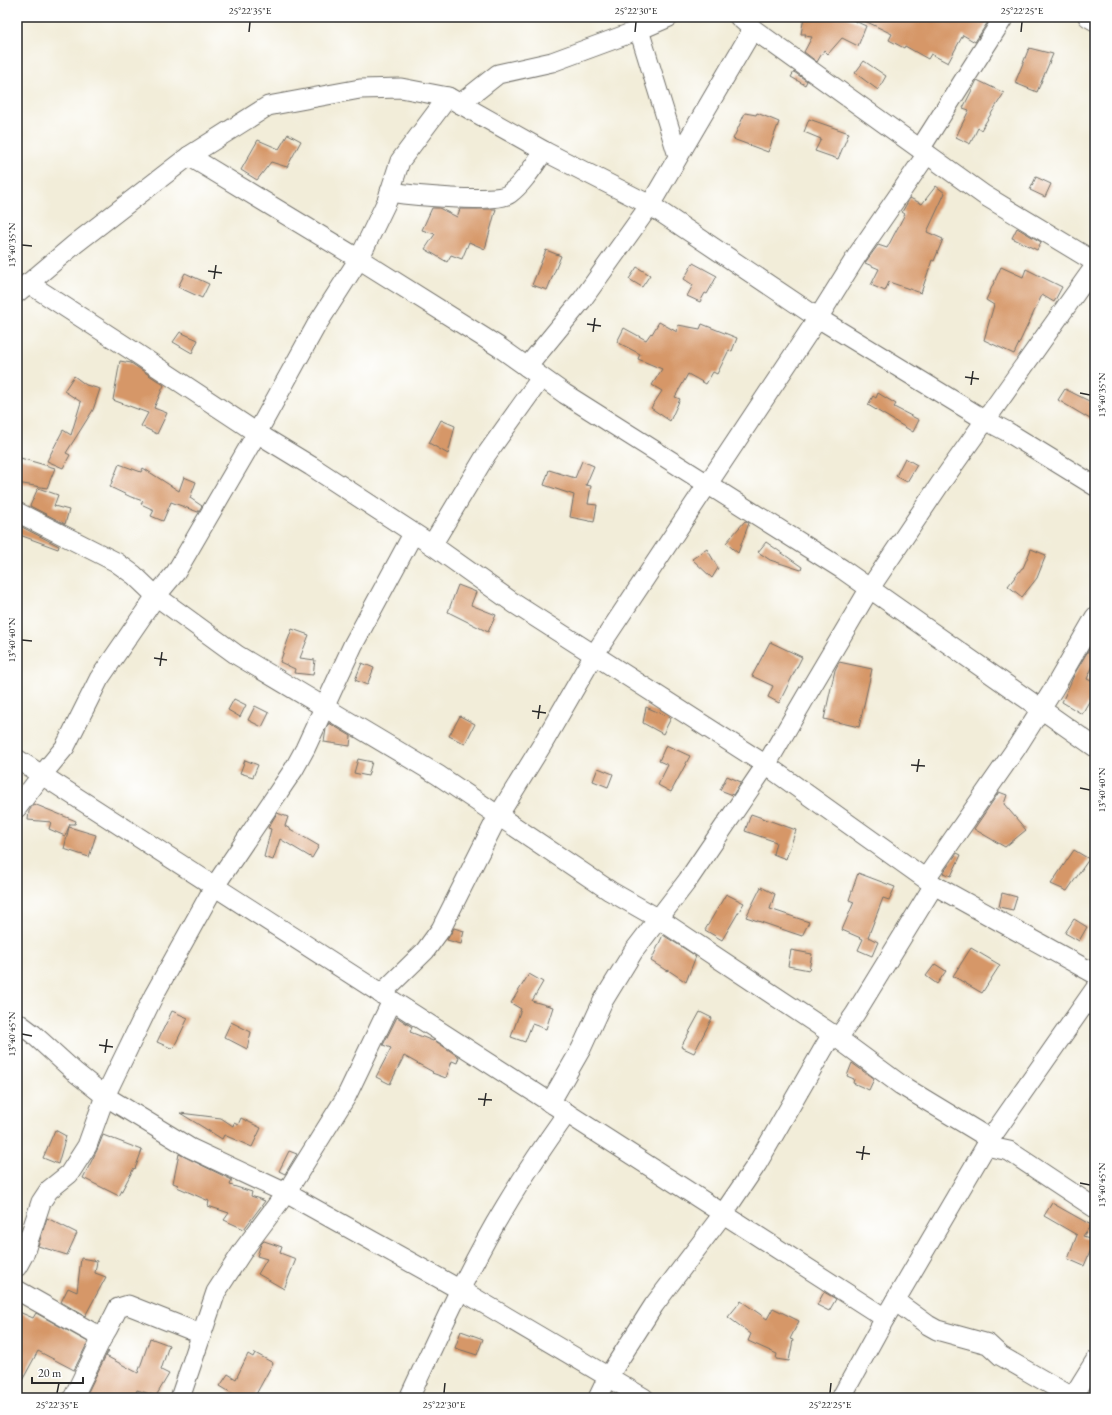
<svg xmlns="http://www.w3.org/2000/svg" width="1112" height="1415" viewBox="0 0 1112 1415" font-family="'EB Garamond',serif">
  <style>
    .building { fill: #d69767 }
    .lines { fill: none; stroke-linecap: round; stroke-linejoin: round }
    .minor-casing { stroke: #716f68; stroke-width: 21 }
    .minor { stroke: #fff; stroke-width: 19 }
    .ticks { fill: none; stroke: #2b2b2b; stroke-width: 1.5 }
    .neatline { fill: none; stroke: #2b2b2b; stroke-width: 1.5 }
    .ticks-label { font-size: 10px; text-anchor: middle; fill: #2b2b2b }
  </style>
  <rect width="100%" height="100%" fill="#fff"/>
  <filter id="ink" filterUnits="userSpaceOnUse"><feTurbulence type="fractalNoise" baseFrequency=".025" numOctaves="2"/><feDisplacementMap in="SourceGraphic" scale="8" xChannelSelector="R" yChannelSelector="G"/><feConvolveMatrix kernelMatrix="1 2 1 2 8 2 1 2 1" color-interpolation-filters="sRGB"/></filter>
  <filter id="wash" filterUnits="userSpaceOnUse"><feTurbulence type="fractalNoise" baseFrequency=".012" numOctaves="4" result="noise"/><feDisplacementMap in="SourceGraphic" scale="16" xChannelSelector="R" yChannelSelector="G"/><feGaussianBlur stdDeviation="0.9" result="paint"/><feColorMatrix in="noise" values="0 0 0 0 0 0 0 0 0 0 0 0 0 0 0 0 0 1.4 0 .05"/><feComposite in="paint" operator="in"/></filter>
  <g filter="url(#wash)">
    <rect width="100%" height="100%" fill="#f2edd9"/>
    <g id="blocks">
      <g class="building">
        <polygon points="804,17 846,17 866,26 858,46 842,38 828,54 824,50 817,62 804,52 812,37 805,36 806,34 801,34"/>
        <polygon points="857,17 991,17 975,42 963,35 948,63 931,54 928,59 905,46 904,48 889,40 892,34"/>
        <polygon points="1029,48 1053,54 1037,92 1015,83"/>
        <polygon points="864,61 886,76 878,90 855,73"/>
        <polygon points="794,72 807,81 805,85 791,77"/>
        <polygon points="977,80 1004,93 981,130 978,128 970,144 956,137 969,110 963,108"/>
        <polygon points="745,113 756,115 757,113 779,122 768,152 733,139"/>
        <polygon points="809,119 849,133 838,159 815,151 821,139 804,132"/>
        <polygon points="288,134 301,141 287,167 271,162 257,180 241,170 258,140 279,149"/>
        <polygon points="1036,177 1051,184 1045,197 1030,190"/>
        <polygon points="936,186 945,193 927,232 943,239 934,261 932,260 921,293 889,282 885,291 871,285 879,269 865,263 867,260 878,245 887,248 905,214 902,212 910,198 922,204"/>
        <polygon points="432,208 439,208 457,217 460,209 496,209 485,249 469,242 462,259 451,255 447,262 425,249 435,234 422,230"/>
        <polygon points="1017,228 1041,242 1037,250 1012,238"/>
        <polygon points="546,250 561,256 547,290 532,285"/>
        <polygon points="693,263 717,276 707,294 705,293 700,302 687,296 693,285 684,279"/>
        <polygon points="637,267 650,275 642,287 629,279"/>
        <polygon points="1001,267 1023,277 1026,269 1062,287 1054,302 1042,295 1014,354 984,340 994,305 986,300"/>
        <polygon points="185,273 209,284 202,298 178,287"/>
        <polygon points="659,322 677,332 678,325 700,329 702,324 737,338 732,351 729,350 717,374 713,372 706,384 688,374 675,397 680,399 670,421 651,408 662,391 652,385 662,369 638,359 640,354 617,342 624,328 646,340 651,333 652,334"/>
        <polygon points="180,332 198,340 192,353 173,342"/>
        <polygon points="120,361 131,363 164,385 154,408 167,413 157,434 141,426 148,413 113,400"/>
        <polygon points="74,376 86,385 100,389 93,410 66,453 70,455 63,468 47,461 63,430 71,435 81,402 64,391"/>
        <polygon points="1065,389 1095,404 1095,422 1058,400"/>
        <polygon points="878,393 896,404 894,407 919,420 913,432 868,405 873,396 876,398"/>
        <polygon points="441,420 455,426 448,454 429,443"/>
        <polygon points="17,457 55,468 47,488 17,483"/>
        <polygon points="905,458 917,465 907,482 896,476"/>
        <polygon points="582,461 594,466 586,485 591,486 588,504 597,505 594,522 570,517 574,495 544,485 549,470 575,478"/>
        <polygon points="119,464 141,472 143,468 179,491 184,477 196,482 190,498 202,506 198,512 171,502 163,521 151,516 154,510 141,504 143,501 131,497 110,487"/>
        <polygon points="38,488 58,495 54,506 69,510 65,524 30,506"/>
        <polygon points="745,521 749,523 738,553 726,543"/>
        <polygon points="20,526 59,546 58,549 17,534"/>
        <polygon points="766,542 802,567 801,570 770,560 758,552"/>
        <polygon points="707,549 718,568 712,578 692,559"/>
        <polygon points="1031,549 1046,555 1037,578 1022,597 1008,586 1022,568 1023,568"/>
        <polygon points="458,585 476,592 471,605 496,615 488,632 448,612"/>
        <polygon points="292,629 309,635 300,658 315,660 313,675 294,673 295,669 280,662"/>
        <polygon points="1095,639 1095,661 1087,679 1095,683 1095,691 1082,714 1062,702 1075,673"/>
        <polygon points="770,642 802,657 779,703 768,697 773,686 752,676"/>
        <polygon points="839,662 872,669 859,727 824,719 835,670"/>
        <polygon points="362,663 374,668 367,685 355,680"/>
        <polygon points="234,699 246,705 240,717 228,710"/>
        <polygon points="255,706 269,713 262,727 248,720"/>
        <polygon points="646,707 671,718 663,734 643,723"/>
        <polygon points="460,716 475,724 465,744 449,736"/>
        <polygon points="329,723 351,736 350,746 324,742 326,729"/>
        <polygon points="666,745 690,756 671,792 658,785 668,765 659,761"/>
        <polygon points="358,759 372,762 368,776 354,773"/>
        <polygon points="245,760 258,765 253,777 240,773"/>
        <polygon points="598,768 613,774 608,787 593,781"/>
        <polygon points="727,776 741,782 733,795 720,790"/>
        <polygon points="999,792 1007,795 1004,804 1026,830 1005,847 974,829"/>
        <polygon points="34,804 76,821 75,824 70,824 65,836 49,829 51,822 28,820 29,811"/>
        <polygon points="277,813 288,817 285,826 319,846 312,858 280,839 273,860 264,857 271,829 268,828"/>
        <polygon points="751,814 796,830 786,859 773,854 776,842 745,831"/>
        <polygon points="69,827 96,835 89,857 64,849"/>
        <polygon points="1074,850 1089,859 1067,891 1051,884"/>
        <polygon points="957,853 961,855 951,876 943,873"/>
        <polygon points="858,873 895,887 889,900 883,898 868,937 878,942 872,956 858,950 863,939 842,930 854,902 849,900"/>
        <polygon points="761,887 775,894 770,909 809,922 802,936 746,917"/>
        <polygon points="1002,893 1017,897 1013,910 999,907"/>
        <polygon points="726,894 744,903 722,940 705,930"/>
        <polygon points="1074,919 1087,927 1079,941 1065,933"/>
        <polygon points="454,928 464,931 461,944 447,940"/>
        <polygon points="663,935 696,956 686,982 668,970 667,971 651,961"/>
        <polygon points="971,948 1000,965 982,993 953,976"/>
        <polygon points="791,950 812,954 809,970 788,966"/>
        <polygon points="935,964 946,971 937,984 926,976"/>
        <polygon points="529,974 543,982 532,1001 553,1007 546,1029 532,1024 525,1042 511,1037 521,1009 511,1003"/>
        <polygon points="172,1011 188,1018 173,1049 157,1042"/>
        <polygon points="700,1012 712,1018 694,1053 681,1047"/>
        <polygon points="397,1017 412,1027 410,1032 433,1041 434,1040 459,1057 457,1063 452,1061 446,1078 432,1073 433,1072 404,1056 390,1084 376,1077 391,1048 383,1045"/>
        <polygon points="231,1022 251,1032 247,1049 224,1037"/>
        <polygon points="852,1063 874,1079 869,1090 853,1083 854,1079 847,1076"/>
        <polygon points="180,1113 221,1118 233,1126 234,1123 238,1125 241,1118 261,1128 252,1147 224,1135 222,1139"/>
        <polygon points="55,1130 66,1136 58,1164 43,1158"/>
        <polygon points="103,1135 142,1150 135,1169 134,1168 119,1196 83,1178 97,1150"/>
        <polygon points="289,1151 297,1154 285,1174 279,1171"/>
        <polygon points="179,1154 232,1180 230,1185 252,1192 251,1196 265,1201 244,1229 224,1220 229,1213 208,1206 209,1201 177,1187 178,1185 173,1183"/>
        <polygon points="1052,1203 1091,1225 1083,1236 1095,1240 1084,1266 1068,1259 1077,1235 1044,1216"/>
        <polygon points="47,1218 77,1233 67,1255 38,1246"/>
        <polygon points="264,1241 282,1247 280,1253 296,1259 284,1289 258,1274 267,1259 257,1256 261,1244"/>
        <polygon points="81,1258 97,1261 95,1273 106,1277 85,1316 61,1302 68,1288 77,1292"/>
        <polygon points="824,1292 836,1299 829,1311 817,1305"/>
        <polygon points="741,1301 767,1319 773,1308 799,1321 790,1339 793,1340 789,1361 776,1359 777,1354 748,1341 751,1334 728,1317"/>
        <polygon points="17,1311 33,1318 36,1313 88,1342 74,1370 38,1351 17,1390"/>
        <polygon points="461,1331 483,1339 477,1355 455,1348"/>
        <polygon points="150,1338 169,1345 161,1370 169,1374 156,1396 137,1390 134,1398 85,1398 108,1351 109,1352 106,1356 138,1373"/>
        <polygon points="255,1353 273,1363 254,1398 240,1398 220,1386 228,1374 236,1379 248,1354 253,1357"/>
      </g>
    </g>
  </g>
  <g filter="url(#ink)">
    <use href="#blocks" fill-opacity="0" stroke="#716f68" stroke-width="1"/>
    <g class="lines">
      <g class="minor-casing">
        <g id="minor">
          <polyline points="739,17 753,29 984,195 1095,262"/>
          <polyline points="1088,17 1095,21"/>
          <polyline points="639,30 678,156"/>
          <polyline points="460,104 498,74 552,62 639,30 669,17"/>
          <polyline points="920,149 1004,17"/>
          <polyline points="189,156 359,259 499,347 565,394 842,569 1095,747"/>
          <path d="M390,192C410,195 496,204 509,194C524,183 534,165 544,151"/>
          <polyline points="28,283 136,353 257,433 311,466 432,545 515,604 766,765 934,885 1095,974"/>
          <polyline points="17,293 75,244 189,156 268,106 360,89 401,88 448,97 544,151 650,205 818,318 985,420 1006,431 1095,486"/>
          <polyline points="527,367 582,300 650,205 753,29"/>
          <polyline points="17,512 116,562 134,575 156,596 237,655 438,775 610,891 659,919 832,1034 901,1085 990,1139"/>
          <polyline points="432,545 486,455 541,378"/>
          <polyline points="17,759 885,1318"/>
          <polyline points="17,808 41,776 65,747 99,679 156,596 176,572 257,433 316,326 359,259 387,201 400,161 448,97"/>
          <polyline points="926,878 1017,747 1053,690 1095,617"/>
          <polyline points="381,994 425,951 441,929 498,816 542,745 594,655 818,318 858,254 927,154"/>
          <polyline points="17,1022 33,1034 76,1073 105,1096 190,1148 286,1193 466,1293 644,1398"/>
          <polyline points="838,1038 855,1014 934,885"/>
          <polyline points="550,1103 581,1049 603,1001 633,952 688,880 766,765 812,686 870,588 940,484 1095,266"/>
          <polyline points="986,1146 1009,1151 1095,1208"/>
          <polyline points="17,1267 24,1254 41,1202 49,1190 69,1174 87,1146 105,1096 154,995 214,887 294,769 305,749 353,645 413,534"/>
          <polyline points="17,1290 102,1338"/>
          <polyline points="895,1301 928,1325 937,1330 988,1344 1001,1356 1074,1398"/>
          <polyline points="73,1398 102,1338 108,1328 118,1308 128,1305 201,1334"/>
          <polyline points="180,1398 216,1292 244,1249 286,1193 346,1097 392,1001"/>
          <path d="M409,1398C439,1334 468,1268 505,1207C524,1175 545,1144 567,1113"/>
          <polyline points="598,1398 608,1377 654,1305 723,1214 757,1164 832,1034"/>
          <polyline points="841,1398 885,1318 990,1139 1095,989"/>
          <polyline points="1072,1398 1095,1361"/>
        </g>
      </g>
      <use href="#minor" class="minor"/>
    </g>
  </g>
  <path class="ticks" d="M249,32L250,22M635,32L636,22M1021,32L1022,22M22,245L32,246M208,271L222,273M214,279L216,265M587,324L601,326M593,332L595,318M965,377L979,379M971,385L973,371M1080,393L1090,395M22,640L32,641M154,658L167,660M160,666L162,652M532,711L546,713M538,719L540,705M911,765L925,766M917,772L919,759M1080,788L1090,790M22,1034L32,1036M99,1045L113,1047M105,1053L107,1039M478,1099L492,1100M484,1106L486,1093M856,1152L870,1154M862,1160L864,1146M1080,1183L1090,1185M57,1393L59,1383M444,1393L445,1383M830,1393L831,1383"/>
  <rect width="1112" height="1415" fill="none" stroke="#fff" stroke-width="44"/>
  <path d="M32 1377v6h51v-6" fill="none" stroke="#2b2b2b" stroke-width="2"/>
  <text x="38" y="1377" font-size="12" fill="#2b2b2b" stroke="#ffffff" stroke-width="3" paint-order="stroke">20 m</text>
  <rect x="22" y="22" width="1068" height="1371" class="neatline"/>
  <g class="ticks-label">
    <text x="250" y="14">25°22'35"E</text>
    <text x="636" y="14">25°22'30"E</text>
    <text x="1022" y="14">25°22'25"E</text>
    <text transform="translate(11 245) rotate(-90)" y="4">13°40'35"N</text>
    <text transform="translate(1101 395) rotate(-90)" y="4">13°40'35"N</text>
    <text transform="translate(11 640) rotate(-90)" y="4">13°40'40"N</text>
    <text transform="translate(1101 790) rotate(-90)" y="4">13°40'40"N</text>
    <text transform="translate(11 1034) rotate(-90)" y="4">13°40'45"N</text>
    <text transform="translate(1101 1185) rotate(-90)" y="4">13°40'45"N</text>
    <text x="57" y="1408">25°22'35"E</text>
    <text x="444" y="1408">25°22'30"E</text>
    <text x="830" y="1408">25°22'25"E</text>
  </g>
</svg>
